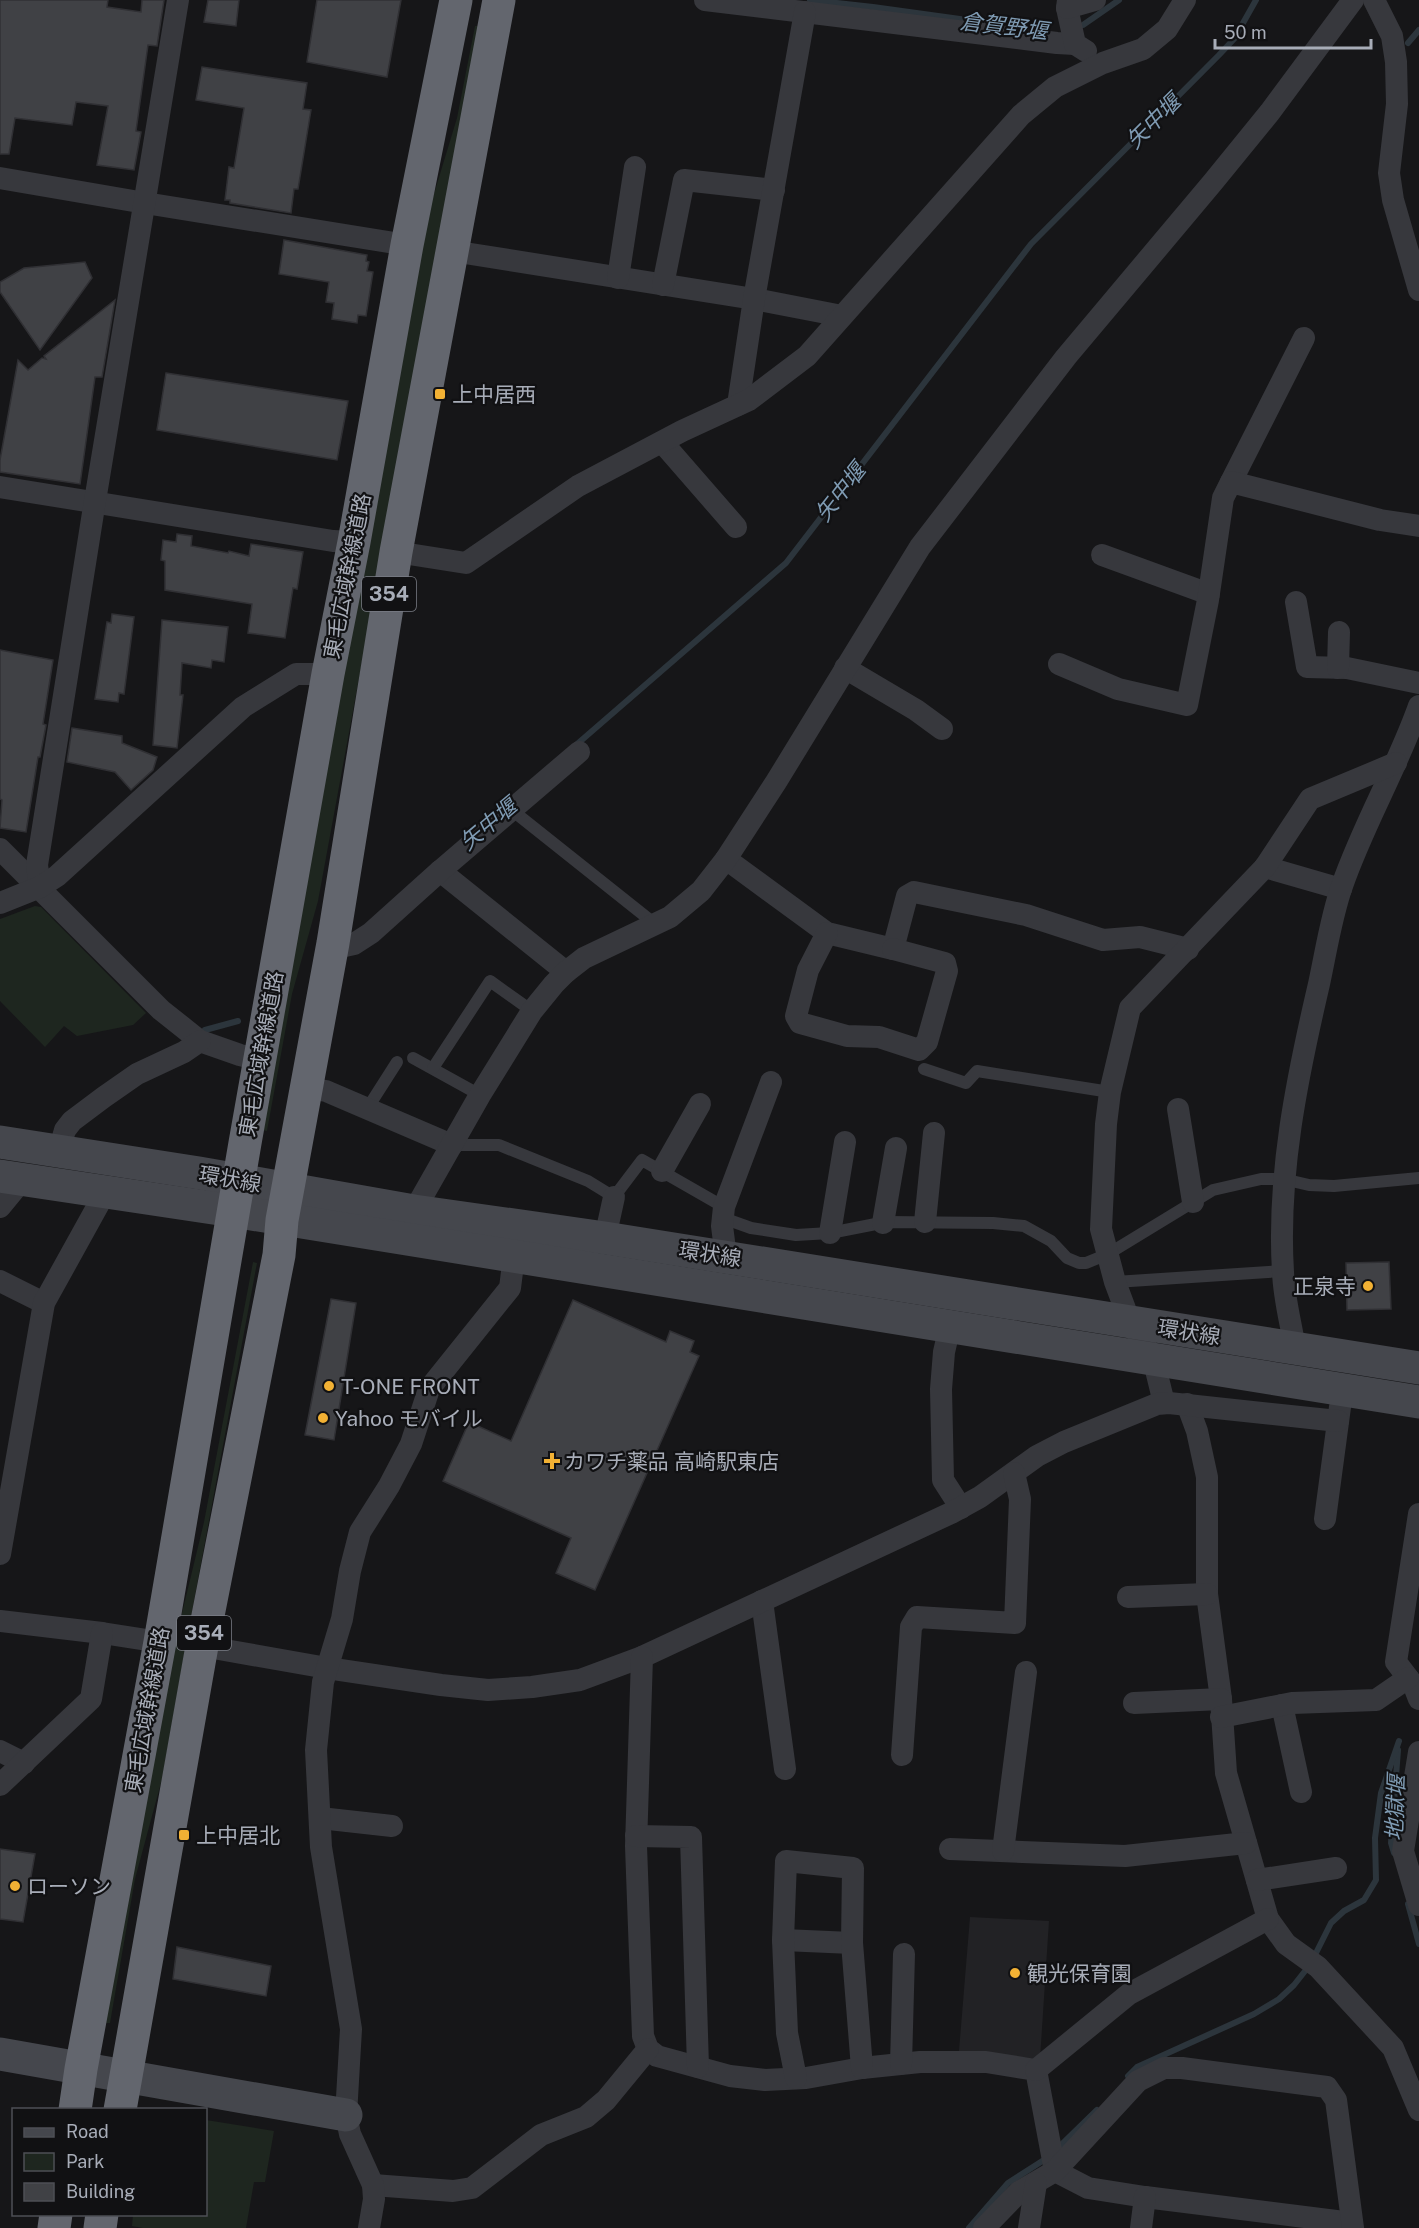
<svg xmlns="http://www.w3.org/2000/svg" width="1419" height="2228" viewBox="0 0 1419 2228" font-family="'Public Sans','Noto Sans JP',sans-serif">
  <style>
    .built { fill: #222225 }
    .green { fill: #1e261f }
    .lines { fill: none; stroke-linecap: round; stroke-linejoin: round }
    .stream { stroke: #2c353c; stroke-width: 6 }
    .building { fill: #404145; stroke: #303034; stroke-width: 1.5 }
    .lane { stroke: #37383d; stroke-width: 12 }
    .street { stroke: #37383d; stroke-width: 22 }
    .secondary { stroke: #45474d; stroke-width: 33 }
    .highway { stroke: #63666e; stroke-width: 33 }
    .poi-dot { fill: #f2b134; stroke: #111113; stroke-width: 2 }
    .labels { text-anchor: middle; dominant-baseline: central; stroke-width: 4.5; stroke-linejoin: round; paint-order: stroke }
    .shield { fill: #111113; stroke: #7b7e86; stroke-width: 1.5 }
    .shield-label { font-size: 20px; font-weight: bold; fill: #a8adb8 }
    .poi-label { font-size: 21px; fill: #a8adb8; stroke: #111113; text-anchor: start }
    .street-label { font-size: 21px; fill: #a8adb8; stroke: #111113 }
    .water-label { font-size: 22px; font-style: italic; fill: #7f9bb3; stroke: #111113 }
  </style>
  <rect width="100%" height="100%" fill="#161618"/>
  <polygon class="built" points="970,1917 1049,1921 1040,2059 959,2051"/>
  <g class="green">
    <polygon points="475,26 479,26 318,901 292,994 267,1131 260,1130 430,207 457,118"/>
    <polygon points="35,906 41,907 146,1013 133,1025 77,1036 64,1026 45,1047 0,1001 0,919"/>
    <polygon points="253,1262 257,1263 186,1644 162,1779 135,1879 110,2023 104,2023 175,1642 204,1522"/>
    <polygon points="206,2120 274,2131 265,2182 254,2182 246,2228 143,2228 132,2226 133,2215 206,2214"/>
  </g>
  <g class="lines">
    <g class="stream">
      <polyline points="810,0 873,7 996,24"/>
      <polyline points="1077,27 1083,25 1119,0"/>
      <polyline points="1408,43 1419,30"/>
      <polyline points="576,745 786,563 1031,244 1219,55 1234,39 1256,0"/>
      <polyline points="205,1030 238,1021"/>
      <polyline points="1394,1853 1391,1843 1398,1750"/>
      <polyline points="1408,1904 1419,1944"/>
      <polyline points="1314,1957 1331,1923 1344,1911 1364,1900 1376,1880 1375,1838 1381,1793 1399,1741"/>
      <polyline points="1128,2076 1137,2067 1254,2014 1279,1999 1294,1985 1309,1966"/>
      <polyline points="1057,2149 1097,2110"/>
      <polyline points="969,2228 1008,2183 1047,2158"/>
    </g>
  </g>
  <g class="building">
    <polygon points="0,0 108,0 107,7 141,12 142,0 164,0 157,46 148,45 136,131 141,132 134,170 97,165 108,106 76,102 72,125 15,118 9,154 0,154"/>
    <polygon points="208,0 239,0 236,26 204,22"/>
    <polygon points="317,0 401,0 387,77 307,62"/>
    <polygon points="202,67 307,83 303,109 311,110 298,189 294,189 291,213 230,203 230,200 225,200 229,167 234,168 244,108 196,100"/>
    <polygon points="284,240 367,255 366,261 369,262 367,271 373,272 366,316 358,315 357,323 332,319 334,303 326,302 329,282 279,274"/>
    <polygon points="85,262 92,278 40,350 0,292 0,282 24,268"/>
    <polygon points="115,300 102,377 95,377 80,484 0,472 0,460 18,360 28,370 42,358 46,359 44,356"/>
    <polygon points="166,373 348,401 337,460 157,430"/>
    <polygon points="177,534 192,536 191,546 228,553 229,551 249,556 251,544 303,552 297,589 293,588 285,638 248,633 252,604 165,590 165,561 161,560 163,540 176,542"/>
    <polygon points="112,614 134,617 124,694 119,693 118,702 95,699 107,622 111,623"/>
    <polygon points="162,620 228,627 224,662 212,660 211,668 182,663 180,695 183,695 177,748 153,745"/>
    <polygon points="0,650 53,660 43,724 46,725 40,757 38,757 26,832 0,828 2,800 0,799"/>
    <polygon points="72,728 122,736 122,743 157,757 153,770 131,790 115,772 67,762"/>
    <polygon points="1389,1262 1391,1309 1347,1310 1346,1263"/>
    <polygon points="331,1299 356,1303 334,1440 305,1435"/>
    <polygon points="573,1300 666,1342 670,1331 694,1341 690,1352 699,1356 595,1590 556,1573 571,1538 443,1481 469,1422 511,1441"/>
    <polygon points="0,1849 35,1854 23,1922 0,1919"/>
    <polygon points="177,1947 271,1966 266,1996 173,1979"/>
  </g>
  <g class="lines">
    <g class="lane">
      <polyline points="513,811 655,924"/>
      <polyline points="413,1058 480,1095"/>
      <polyline points="433,1068 490,981 532,1011"/>
      <polyline points="924,1069 966,1083 977,1071 1110,1092"/>
      <polyline points="367,1109 397,1062"/>
      <polyline points="452,1145 499,1145 588,1181 614,1197 642,1160 724,1207"/>
      <polyline points="723,1218 751,1228 796,1235 830,1233 886,1222 993,1223 1024,1226 1051,1241 1067,1258 1079,1263 1086,1263 1108,1254 1213,1190 1261,1179 1283,1179 1309,1185 1334,1186 1419,1178"/>
      <polyline points="1115,1282 1283,1271"/>
    </g>
    <g class="street">
      <polyline points="705,0 1057,43 1075,44"/>
      <polyline points="1068,0 1067,8 1075,44 1086,51"/>
      <polyline points="1374,0 1392,36 1396,62 1397,104 1389,173 1393,200 1419,290"/>
      <polyline points="1067,8 1095,0"/>
      <polyline points="0,178 145,203 407,245"/>
      <polyline points="452,251 754,299 842,316"/>
      <polyline points="618,278 635,167"/>
      <polyline points="663,285 684,180 774,190"/>
      <polyline points="738,405 754,299 805,12"/>
      <polyline points="662,442 736,527"/>
      <polyline points="1231,482 1304,338"/>
      <polyline points="0,487 333,541 354,542"/>
      <polyline points="396,552 466,563 578,486 682,431 749,400 807,356 1021,115 1055,87 1103,63 1143,49 1167,29 1185,0"/>
      <polyline points="1102,555 1209,594"/>
      <polyline points="1296,602 1307,667 1347,668 1419,683"/>
      <polyline points="1059,664 1118,689 1187,705 1208,600 1223,498 1231,482 1380,520 1419,526"/>
      <polyline points="845,668 916,710 942,729"/>
      <polyline points="1338,668 1339,632"/>
      <polyline points="0,849 161,1010 200,1041 240,1055 260,1060"/>
      <polyline points="726,859 827,933 893,949 907,896 914,892 1026,915 1103,940 1140,937 1188,949"/>
      <polyline points="1265,867 1341,889"/>
      <polyline points="440,871 566,972"/>
      <polyline points="40,887 37,865 93,513 178,0"/>
      <polyline points="0,903 40,887 57,876 243,707 296,674 328,674"/>
      <polyline points="827,933 808,970 796,1016 800,1023 847,1036 879,1037 919,1050 927,1042 947,971 945,963 893,949"/>
      <polyline points="333,943 345,946 354,944 371,933 440,871 579,752"/>
      <polyline points="307,1088 326,1091 452,1145"/>
      <polyline points="1178,1109 1193,1202"/>
      <polyline points="59,1151 65,1130 72,1121 104,1097 137,1074 184,1052 200,1041"/>
      <polyline points="662,1171 700,1104"/>
      <polyline points="0,1207 23,1179"/>
      <polyline points="414,1211 480,1095 532,1011 554,984 566,972 584,958 670,917 701,891 726,859 776,782 920,547 1066,357 1213,182 1270,112 1353,0"/>
      <polyline points="925,1222 934,1133"/>
      <polyline points="883,1223 896,1148"/>
      <polyline points="830,1233 845,1142"/>
      <polyline points="605,1238 614,1197"/>
      <polyline points="726,1257 722,1226 724,1207 771,1082"/>
      <polyline points="0,1281 44,1303"/>
      <polyline points="950,1326 944,1352 941,1389 943,1480 961,1508"/>
      <path d="M1295,1349C1291,1323 1284,1299 1283,1272C1277,1175 1297,1078 1319,984C1326,952 1331,917 1342,886C1363,825 1397,768 1419,706"/>
      <polyline points="1164,1403 1153,1358 1130,1322 1115,1282 1101,1229 1106,1124 1110,1092 1130,1008 1265,867 1310,799 1396,763"/>
      <polyline points="1187,1404 1197,1431 1207,1477 1207,1594 1221,1699 1226,1773 1268,1919 1286,1944 1318,1967 1393,2048 1419,2110"/>
      <polyline points="1419,1514 1396,1662 1414,1686 1419,1699"/>
      <polyline points="1325,1519 1340,1407"/>
      <polyline points="0,1554 44,1303 106,1191"/>
      <polyline points="1128,1597 1207,1594"/>
      <polyline points="762,1601 785,1769"/>
      <polyline points="0,1621 102,1633 160,1642"/>
      <polyline points="202,1646 327,1668 441,1685 488,1690 532,1687 580,1680 642,1657 951,1513 980,1497 1037,1456 1064,1442 1157,1404 1169,1403 1338,1421"/>
      <polyline points="642,1657 636,1846 643,2036 648,2049 657,2056 730,2076 765,2080 806,2078 862,2068 920,2062 986,2062 1036,2070 1055,2171 1088,2188 1145,2197 1352,2223"/>
      <polyline points="1134,1703 1221,1699"/>
      <polyline points="1282,1705 1301,1792"/>
      <polyline points="1221,1717 1292,1703 1376,1700 1408,1678"/>
      <polyline points="0,1751 24,1763"/>
      <polyline points="1419,1752 1403,1851 1419,1905"/>
      <polyline points="902,1755 911,1627 917,1617 1015,1623 1020,1499 1014,1473"/>
      <polyline points="0,1785 91,1699 102,1633"/>
      <polyline points="320,1818 392,1826"/>
      <polyline points="636,1836 691,1837 698,2067"/>
      <polyline points="950,1849 1125,1856 1246,1843"/>
      <polyline points="1003,1851 1026,1672"/>
      <polyline points="1257,1880 1336,1868"/>
      <polyline points="783,1940 852,1943"/>
      <polyline points="901,2064 904,1954"/>
      <polyline points="1036,2070 1129,1994 1268,1919"/>
      <polyline points="796,2078 787,2033 783,1940 786,1861 853,1868 852,1943 862,2068"/>
      <polyline points="373,2185 453,2191 472,2188 541,2135 586,2117 606,2100 648,2049"/>
      <polyline points="369,2228 374,2199 373,2185 350,2134 346,2115 351,2029 321,1847 316,1750 323,1682 342,1619 350,1571 360,1532 389,1486 411,1444 429,1389 510,1288 514,1256"/>
      <polyline points="984,2228 1019,2192 1055,2171 1138,2081 1164,2068 1182,2068 1327,2087 1336,2100 1353,2228"/>
      <polyline points="1029,2228 1036,2183"/>
      <polyline points="1141,2228 1145,2197"/>
    </g>
    <g class="secondary">
      <polyline points="0,1142 199,1173 414,1211 605,1238 1419,1368"/>
      <polyline points="0,1176 233,1211 1419,1402"/>
      <polyline points="0,2054 346,2115"/>
    </g>
    <g class="highway">
      <polyline points="75,2110 81,2069 160,1642 245,1143 328,674 354,542 407,245 456,0"/>
      <polyline points="120,2110 202,1646 279,1255 282,1220 333,943 396,552 499,0"/>
      <polyline points="54,2228 56,2214"/>
      <polyline points="100,2228 102,2214"/>
    </g>
  </g>
  <g class="poi-dot">
    <rect x="434" y="388" width="12" height="12" rx="3"/>
    <circle cx="1368" cy="1286" r="6"/>
    <circle cx="329" cy="1386" r="6"/>
    <circle cx="323" cy="1418" r="6"/>
    <path d="M549 1452h6v6h6v6h-6v6h-6v-6h-6v-6h6z"/>
    <rect x="178" y="1829" width="12" height="12" rx="3"/>
    <circle cx="15" cy="1886" r="6"/>
    <circle cx="1015" cy="1973" r="6"/>
  </g>
  <g class="labels">
    <g class="shield">
      <rect x="362" y="577" width="54" height="34" rx="4.5"/>
      <rect x="177" y="1616" width="54" height="34" rx="4.5"/>
    </g>
    <g class="shield-label">
      <text x="389" y="594">354</text>
      <text x="204" y="1633">354</text>
    </g>
    <g class="poi-label">
      <text x="452" y="394">上中居西</text>
      <text x="1356" y="1286" text-anchor="end">正泉寺</text>
      <text x="341" y="1386">T-ONE FRONT</text>
      <text x="335" y="1418">Yahoo モバイル</text>
      <text x="564" y="1461">カワチ薬品 高崎駅東店</text>
      <text x="196" y="1835">上中居北</text>
      <text x="27" y="1886">ローソン</text>
      <text x="1027" y="1973">観光保育園</text>
    </g>
    <g class="street-label">
      <text transform="translate(347 576) rotate(-79)">東毛広域幹線道路</text>
      <text transform="translate(261 1054) rotate(-80)">東毛広域幹線道路</text>
      <text transform="translate(230 1179) rotate(10)">環状線</text>
      <text transform="translate(710 1254) rotate(9)">環状線</text>
      <text transform="translate(1189 1332) rotate(9)">環状線</text>
      <text transform="translate(147 1710) rotate(-80)">東毛広域幹線道路</text>
    </g>
    <g class="water-label">
      <text transform="translate(1004 26) rotate(7)">倉賀野堰</text>
      <text transform="translate(1153 121) rotate(-45)">矢中堰</text>
      <text transform="translate(840 492) rotate(-52)">矢中堰</text>
      <text transform="translate(488 824) rotate(-40)">矢中堰</text>
      <text transform="translate(1395 1808) rotate(-88)">地獄堰</text>
    </g>
  </g>
  <rect x="12" y="2108" width="195" height="108" fill="#111113" stroke="#4d4f55" stroke-width="1.5"/>
  <rect x="24" y="2128" width="30" height="9" fill="#45474d" stroke="#4d4f55" stroke-width="1.5"/>
  <text x="66" y="2138" font-size="18" fill="#a8adb8">Road</text>
  <rect x="24" y="2153" width="30" height="18" fill="#1e261f" stroke="#4d4f55" stroke-width="1.5"/>
  <text x="66" y="2168" font-size="18" fill="#a8adb8">Park</text>
  <rect x="24" y="2183" width="30" height="18" fill="#404145" stroke="#4d4f55" stroke-width="1.5"/>
  <text x="66" y="2198" font-size="18" fill="#a8adb8">Building</text>
  <path d="M1215 39v9h156v-9" fill="none" stroke="#a8adb8" stroke-width="3"/>
  <text x="1224" y="39" font-size="18" fill="#a8adb8" stroke="#111113" stroke-width="4.5" paint-order="stroke">50 m</text>
</svg>
